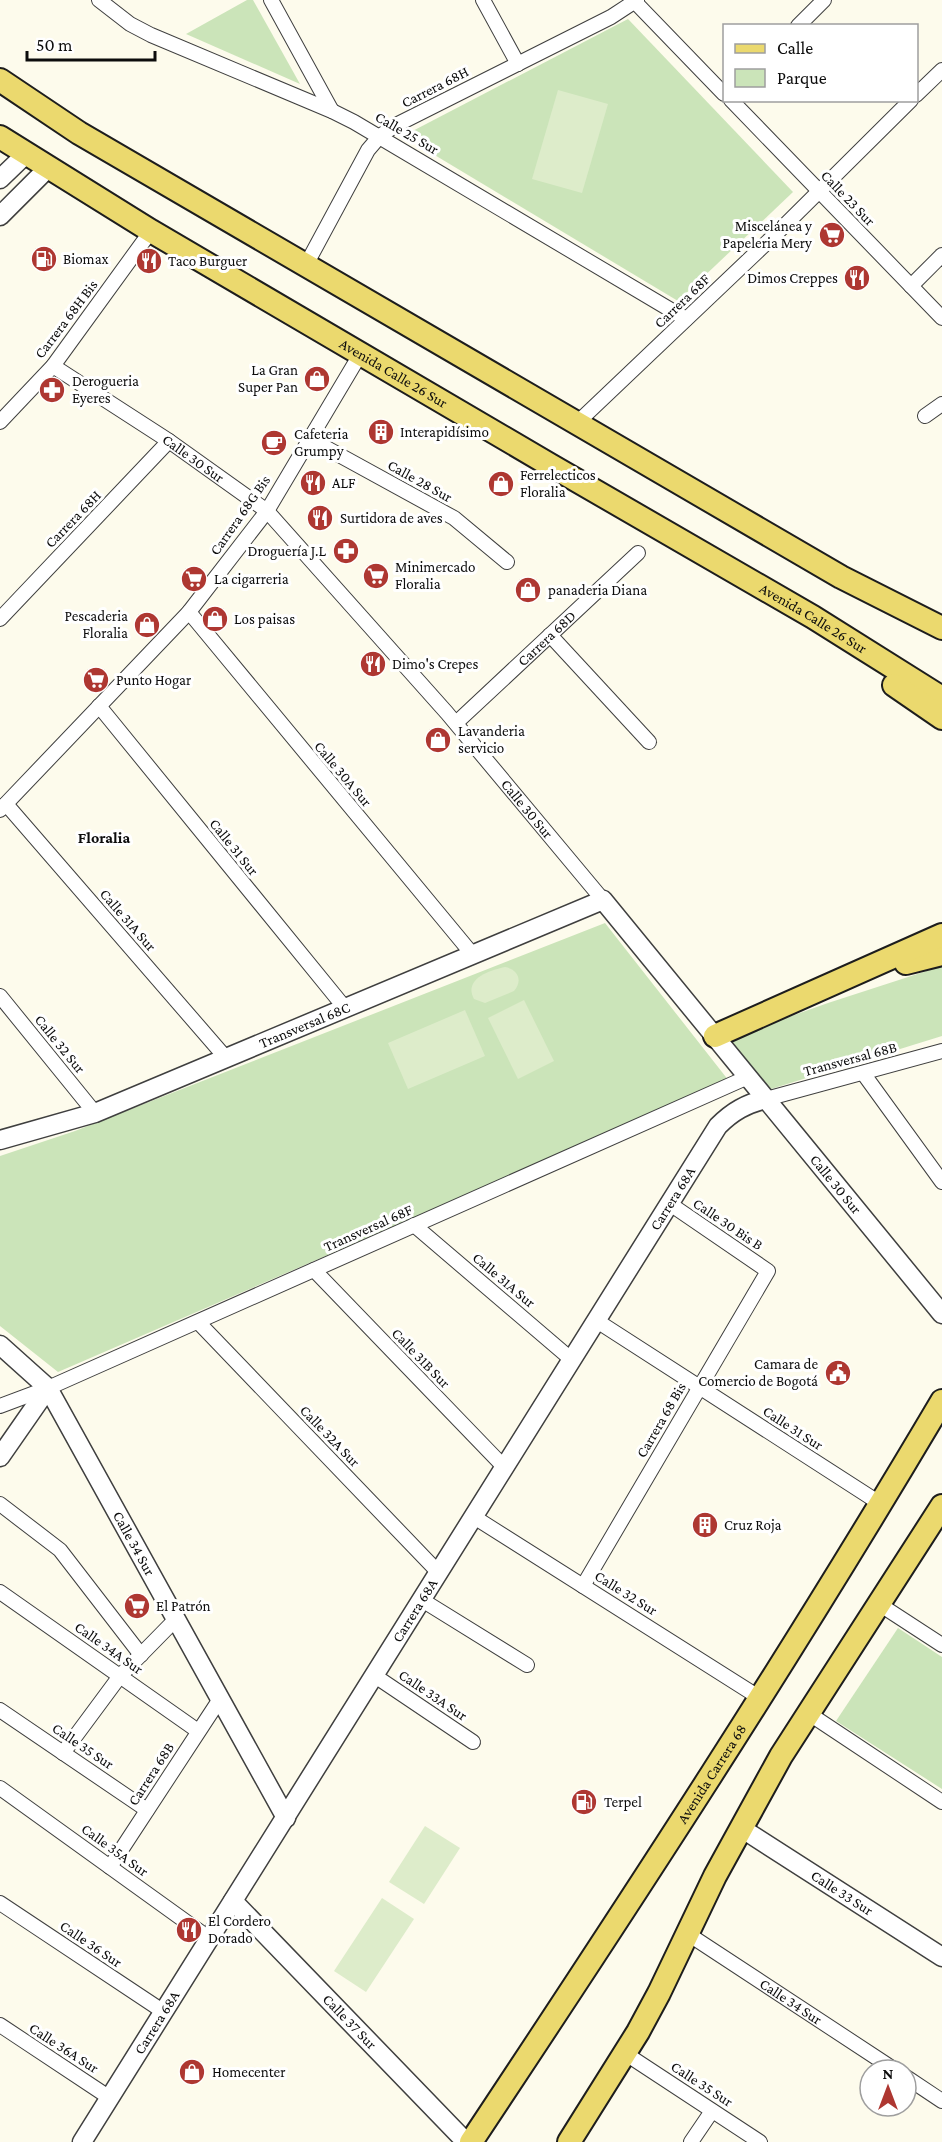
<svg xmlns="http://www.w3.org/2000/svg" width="942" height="2142" viewBox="0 0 942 2142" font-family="'Crimson Pro',serif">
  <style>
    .green { fill: #cbe4b9 }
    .pitch { fill: #ddecca }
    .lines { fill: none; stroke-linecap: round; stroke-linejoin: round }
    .minor-casing { stroke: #3f3f3f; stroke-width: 16 }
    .tertiary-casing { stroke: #3f3f3f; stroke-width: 21 }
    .primary-casing { stroke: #1d1d1d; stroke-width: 26 }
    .minor { stroke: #fff; stroke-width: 14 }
    .tertiary { stroke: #fff; stroke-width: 18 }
    .primary { stroke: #ebd96e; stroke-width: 22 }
    .labels { text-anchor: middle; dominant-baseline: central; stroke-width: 6; stroke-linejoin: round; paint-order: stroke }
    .street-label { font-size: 15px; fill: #0c0c0c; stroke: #fff }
    .poi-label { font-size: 15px; fill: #0c0c0c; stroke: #fff; text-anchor: start }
    .neighbourhood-label { font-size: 16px; font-weight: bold; fill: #0c0c0c; stroke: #fff }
  </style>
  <rect width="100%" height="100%" fill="#fdfbec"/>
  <g class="green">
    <polygon points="247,0 253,0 300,84 186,34"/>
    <polygon points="628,19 793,192 678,301 403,136"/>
    <polygon points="605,923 729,1081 58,1372 0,1326 0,1156 75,1131"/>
    <polygon points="942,966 942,1036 771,1089 727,1039 828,1003"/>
    <polygon points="898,1628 942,1657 942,1789 836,1721"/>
  </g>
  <g class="pitch">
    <polygon points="558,90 608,104 582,193 532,179"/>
    <path d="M505,967C518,969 523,981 514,991L485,1003L474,999C463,979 490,970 505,967Z"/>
    <polygon points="524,1000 554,1061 518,1079 488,1018"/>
    <polygon points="465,1010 485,1056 408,1089 388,1043"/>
    <polygon points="425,1826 460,1848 424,1904 389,1882"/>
    <polygon points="382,1898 414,1919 366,1992 334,1971"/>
  </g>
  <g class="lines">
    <g class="minor-casing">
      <g id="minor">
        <polyline points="99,0 130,24 151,35 332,111 354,122 686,319"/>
        <polyline points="271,0 332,111"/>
        <polyline points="483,0 518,64"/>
        <polyline points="635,2 724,94"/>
        <polyline points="798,26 824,0"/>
        <polyline points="916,95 942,70"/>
        <polyline points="731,100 942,318"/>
        <polyline points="306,265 368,150 380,136 396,125 611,17 637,0"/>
        <polyline points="911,286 942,255"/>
        <path id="s1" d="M53,366L169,441L267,511L447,713L603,900"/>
        <polyline points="925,416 942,404"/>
        <polyline points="0,422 53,366 151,231"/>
        <polyline points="577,423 779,231 911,100"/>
        <polyline points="310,439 454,518 507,562"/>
        <polyline points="189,612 473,955"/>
        <polyline points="0,619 169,441"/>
        <polyline points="550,635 649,742"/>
        <polyline points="99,706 345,1008"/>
        <path id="s2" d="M456,723L638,553"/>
        <polyline points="6,804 226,1058"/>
        <polyline points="0,810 189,612 267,511 361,353"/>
        <polyline points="0,996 95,1113"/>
        <polyline points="863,1073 942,1182"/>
        <polyline points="766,1099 942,1051"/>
        <polyline points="414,1225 572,1360"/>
        <polyline points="314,1270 505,1468"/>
        <polyline points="597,1321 881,1504"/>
        <polyline points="198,1322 439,1573"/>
        <polyline points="0,1406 48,1388 748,1077"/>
        <polyline points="0,1504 60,1550 141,1655"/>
        <polyline points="474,1517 760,1698"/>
        <polyline points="583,1586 768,1271 670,1204"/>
        <polyline points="0,1592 198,1731"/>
        <polyline points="422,1600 527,1665"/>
        <polyline points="879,1604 942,1645"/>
        <polyline points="375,1676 473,1742"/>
        <polyline points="0,1710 147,1810"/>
        <polyline points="808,1713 942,1802"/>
        <polyline points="63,1753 120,1676 176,1619"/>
        <polyline points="0,1788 210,1939"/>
        <polyline points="110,1867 220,1699"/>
        <polyline points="0,1903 164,2012"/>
        <path id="s3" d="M688,1934L895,2070"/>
        <polyline points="0,2025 110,2098"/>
        <polyline points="626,2054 760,2142"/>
        <polyline points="906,2077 942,2101"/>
        <polyline points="691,2142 712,2111"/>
      </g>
    </g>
    <g class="tertiary-casing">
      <g id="tertiary">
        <polyline points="0,179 26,154"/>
        <polyline points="0,216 48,168"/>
        <path id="s4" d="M0,1140L95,1113L603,900L942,1314"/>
        <path id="s5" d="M0,1345L48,1388L286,1818"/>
        <polyline points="0,1457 48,1388"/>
        <path id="s6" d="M741,1828L942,1957"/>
        <path id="s7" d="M233,1901L466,2142"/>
        <path id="s8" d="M82,2142L718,1126C733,1111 746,1104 766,1099"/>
      </g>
    </g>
    <g class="primary-casing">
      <g id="primary">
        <polyline points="0,80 79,133 841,577 942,628"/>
        <path id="s9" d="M0,137L151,231L550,465L813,617L942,698"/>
        <polyline points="894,685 942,718"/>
        <polyline points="906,963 942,954"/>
        <polyline points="715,1036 942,935"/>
        <path id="s10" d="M471,2142C633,1898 793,1653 942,1401"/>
        <polyline points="569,2142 638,2032 659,1993 715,1876 781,1756 942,1506"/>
      </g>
    </g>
    <use href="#minor" class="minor"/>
    <use href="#tertiary" class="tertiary"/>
    <use href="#primary" class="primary"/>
  </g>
  <defs>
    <g id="supermarket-disc" transform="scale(1.35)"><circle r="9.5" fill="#ae3731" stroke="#fff"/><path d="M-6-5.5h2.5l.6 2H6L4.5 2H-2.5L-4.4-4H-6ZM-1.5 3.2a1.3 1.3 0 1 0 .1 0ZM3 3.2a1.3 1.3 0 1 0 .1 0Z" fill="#fff"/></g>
    <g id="fuel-disc" transform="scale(1.35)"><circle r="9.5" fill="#ae3731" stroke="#fff"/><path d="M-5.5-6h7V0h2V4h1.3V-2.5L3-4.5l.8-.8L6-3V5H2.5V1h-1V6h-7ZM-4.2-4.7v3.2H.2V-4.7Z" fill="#fff"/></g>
    <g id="restaurant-disc" transform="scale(1.35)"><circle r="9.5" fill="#ae3731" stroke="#fff"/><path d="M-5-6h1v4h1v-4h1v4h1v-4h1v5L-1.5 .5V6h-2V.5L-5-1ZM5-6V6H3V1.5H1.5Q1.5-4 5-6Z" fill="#fff"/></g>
    <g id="shop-disc" transform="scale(1.35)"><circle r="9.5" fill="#ae3731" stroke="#fff"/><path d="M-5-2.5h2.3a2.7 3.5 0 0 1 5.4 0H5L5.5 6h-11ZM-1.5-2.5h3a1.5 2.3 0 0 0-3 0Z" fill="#fff"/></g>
    <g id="pharmacy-disc" transform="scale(1.35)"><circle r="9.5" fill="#ae3731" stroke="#fff"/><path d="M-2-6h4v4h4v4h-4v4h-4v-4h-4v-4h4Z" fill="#fff"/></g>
    <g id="building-disc" transform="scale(1.35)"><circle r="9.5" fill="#ae3731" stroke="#fff"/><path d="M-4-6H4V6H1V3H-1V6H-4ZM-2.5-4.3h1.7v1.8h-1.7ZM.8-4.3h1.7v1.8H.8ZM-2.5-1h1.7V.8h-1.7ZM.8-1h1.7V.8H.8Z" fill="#fff"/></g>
    <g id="cafe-disc" transform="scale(1.35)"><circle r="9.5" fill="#ae3731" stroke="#fff"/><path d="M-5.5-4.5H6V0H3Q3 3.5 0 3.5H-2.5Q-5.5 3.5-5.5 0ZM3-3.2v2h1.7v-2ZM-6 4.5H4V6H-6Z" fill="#fff"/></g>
    <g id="civic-disc" transform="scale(1.35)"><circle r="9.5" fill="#ae3731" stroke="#fff"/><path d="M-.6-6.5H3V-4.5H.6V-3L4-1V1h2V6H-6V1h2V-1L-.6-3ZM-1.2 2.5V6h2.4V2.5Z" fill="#fff"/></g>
  </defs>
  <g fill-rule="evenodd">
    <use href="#supermarket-disc" x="832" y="235"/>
    <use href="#fuel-disc" x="44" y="259"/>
    <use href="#restaurant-disc" x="149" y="261"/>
    <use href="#restaurant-disc" x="857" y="278"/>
    <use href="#shop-disc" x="317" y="379"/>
    <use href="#pharmacy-disc" x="52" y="390"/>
    <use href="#building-disc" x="381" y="432"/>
    <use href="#cafe-disc" x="274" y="443"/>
    <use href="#restaurant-disc" x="313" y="483"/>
    <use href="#shop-disc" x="501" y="484"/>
    <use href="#restaurant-disc" x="320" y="518"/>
    <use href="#pharmacy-disc" x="346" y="551"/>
    <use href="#supermarket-disc" x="376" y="576"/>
    <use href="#supermarket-disc" x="194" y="579"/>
    <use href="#shop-disc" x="528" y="590"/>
    <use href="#shop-disc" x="215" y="619"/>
    <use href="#shop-disc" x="147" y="625"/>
    <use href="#restaurant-disc" x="373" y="664"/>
    <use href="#supermarket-disc" x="96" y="680"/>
    <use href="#shop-disc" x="438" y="740"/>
    <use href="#civic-disc" x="838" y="1373"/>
    <use href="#building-disc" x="705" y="1525"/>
    <use href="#supermarket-disc" x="137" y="1606"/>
    <use href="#fuel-disc" x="584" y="1802"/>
    <use href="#restaurant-disc" x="189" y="1930"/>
    <use href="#shop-disc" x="192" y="2072"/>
  </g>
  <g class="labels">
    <g class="street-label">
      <text transform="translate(435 87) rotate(-27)">Carrera 68H</text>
      <text transform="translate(407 133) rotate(30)">Calle 25 Sur</text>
      <text transform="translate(848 198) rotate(46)">Calle 23 Sur</text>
      <text transform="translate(682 301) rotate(-44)">Carrera 68F</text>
      <text transform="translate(66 319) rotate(-53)">Carrera 68H Bis</text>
      <text stroke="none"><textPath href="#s9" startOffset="459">Avenida Calle 26 Sur</textPath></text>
      <text stroke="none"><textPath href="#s1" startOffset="168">Calle 30 Sur</textPath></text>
      <text transform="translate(420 481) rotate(29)">Calle 28 Sur</text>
      <text transform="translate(240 515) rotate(-55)">Carrera 68G Bis</text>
      <text transform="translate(73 519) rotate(-46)">Carrera 68H</text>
      <text stroke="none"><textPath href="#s9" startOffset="945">Avenida Calle 26 Sur</textPath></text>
      <text stroke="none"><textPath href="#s2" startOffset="124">Carrera 68D</textPath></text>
      <text transform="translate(343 774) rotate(50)">Calle 30A Sur</text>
      <text stroke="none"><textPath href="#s1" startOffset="654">Calle 30 Sur</textPath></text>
      <text transform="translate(234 847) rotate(51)">Calle 31 Sur</text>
      <text transform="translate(128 920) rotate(49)">Calle 31A Sur</text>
      <text stroke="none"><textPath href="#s4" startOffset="326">Transversal 68C</textPath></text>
      <text transform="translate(60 1044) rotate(51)">Calle 32 Sur</text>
      <text transform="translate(850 1059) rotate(-15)">Transversal 68B</text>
      <text stroke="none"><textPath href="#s4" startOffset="1017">Calle 30 Sur</textPath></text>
      <text stroke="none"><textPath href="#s8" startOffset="1113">Carrera 68A</textPath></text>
      <text transform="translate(728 1224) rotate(34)">Calle 30 Bis B</text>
      <text transform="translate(368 1228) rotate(-24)">Transversal 68F</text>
      <text transform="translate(504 1280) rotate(40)">Calle 31A Sur</text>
      <text transform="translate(421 1358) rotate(46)">Calle 31B Sur</text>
      <text transform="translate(661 1420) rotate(-60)">Carrera 68 Bis</text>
      <text transform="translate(793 1428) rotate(33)">Calle 31 Sur</text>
      <text transform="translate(330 1436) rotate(46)">Calle 32A Sur</text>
      <text stroke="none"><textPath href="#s5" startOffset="242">Calle 34 Sur</textPath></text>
      <text transform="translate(626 1593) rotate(32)">Calle 32 Sur</text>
      <text stroke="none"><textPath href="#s8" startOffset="627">Carrera 68A</textPath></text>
      <text transform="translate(109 1648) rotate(35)">Calle 34A Sur</text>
      <text transform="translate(433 1695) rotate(34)">Calle 33A Sur</text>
      <text transform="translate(83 1746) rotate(34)">Calle 35 Sur</text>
      <text transform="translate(151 1774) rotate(-57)">Carrera 68B</text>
      <text stroke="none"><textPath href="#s10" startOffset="440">Avenida Carrera 68</textPath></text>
      <text transform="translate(115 1850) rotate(36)">Calle 35A Sur</text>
      <text stroke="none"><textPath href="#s6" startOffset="120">Calle 33 Sur</textPath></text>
      <text transform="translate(91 1944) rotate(34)">Calle 36 Sur</text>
      <text stroke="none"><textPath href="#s3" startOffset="123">Calle 34 Sur</textPath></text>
      <text stroke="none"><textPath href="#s8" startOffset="141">Carrera 68A</textPath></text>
      <text stroke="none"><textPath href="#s7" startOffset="168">Calle 37 Sur</textPath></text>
      <text transform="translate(64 2048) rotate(33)">Calle 36A Sur</text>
      <text transform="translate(702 2084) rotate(33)">Calle 35 Sur</text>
    </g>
    <g class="poi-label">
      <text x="812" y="226" text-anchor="end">Miscelánea y<tspan x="812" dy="17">Papeleria Mery</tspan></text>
      <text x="63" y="259">Biomax</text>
      <text x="168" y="261">Taco Burguer</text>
      <text x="838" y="278" text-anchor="end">Dimos Creppes</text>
      <text x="298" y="370" text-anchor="end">La Gran<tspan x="298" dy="17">Super Pan</tspan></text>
      <text x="72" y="381">Derogueria<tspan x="72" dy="17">Eyeres</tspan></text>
      <text x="400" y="432">Interapidísimo</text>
      <text x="294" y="434">Cafeteria<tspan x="294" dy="17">Grumpy</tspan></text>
      <text x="520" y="475">Ferrelecticos<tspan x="520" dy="17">Floralia</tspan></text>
      <text x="332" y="483">ALF</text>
      <text x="340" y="518">Surtidora de aves</text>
      <text x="326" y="551" text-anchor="end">Droguería J.L</text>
      <text x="395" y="567">Minimercado<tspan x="395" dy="17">Floralia</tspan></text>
      <text x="214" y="579">La cigarreria</text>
      <text x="548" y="590">panaderia Diana</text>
      <text x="128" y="616" text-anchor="end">Pescaderia<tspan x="128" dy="17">Floralia</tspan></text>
      <text x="234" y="619">Los paisas</text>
      <text x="392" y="664">Dimo's Crepes</text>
      <text x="116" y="680">Punto Hogar</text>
      <text x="458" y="731">Lavanderia<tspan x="458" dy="17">servicio</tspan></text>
      <text x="818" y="1364" text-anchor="end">Camara de<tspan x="818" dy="17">Comercio de Bogotá</tspan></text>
      <text x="724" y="1525">Cruz Roja</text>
      <text x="156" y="1606">El Patrón</text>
      <text x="604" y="1802">Terpel</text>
      <text x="208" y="1921">El Cordero<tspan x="208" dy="17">Dorado</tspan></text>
      <text x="212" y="2072">Homecenter</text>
    </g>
    <g class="neighbourhood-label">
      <text x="104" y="837">Floralia</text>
    </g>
  </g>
  <rect x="723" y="24" width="195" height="78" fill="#ffffff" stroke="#9e9e9e" stroke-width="1.5"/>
  <rect x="735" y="44" width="30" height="9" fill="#ebd96e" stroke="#9e9e9e" stroke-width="1.5"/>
  <text x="777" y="54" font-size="18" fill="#0c0c0c">Calle</text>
  <rect x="735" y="69" width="30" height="18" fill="#cbe4b9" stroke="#9e9e9e" stroke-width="1.5"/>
  <text x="777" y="84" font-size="18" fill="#0c0c0c">Parque</text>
  <g transform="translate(888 2088)"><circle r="28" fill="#ffffff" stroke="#9e9e9e" stroke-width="1.5"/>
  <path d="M0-4.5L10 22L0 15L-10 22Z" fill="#ae3731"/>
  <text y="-9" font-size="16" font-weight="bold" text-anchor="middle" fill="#0c0c0c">N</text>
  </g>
  <path d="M27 51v9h128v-9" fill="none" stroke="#0c0c0c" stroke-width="3"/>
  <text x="36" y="51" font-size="18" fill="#0c0c0c" stroke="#ffffff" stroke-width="4.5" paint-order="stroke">50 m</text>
</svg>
